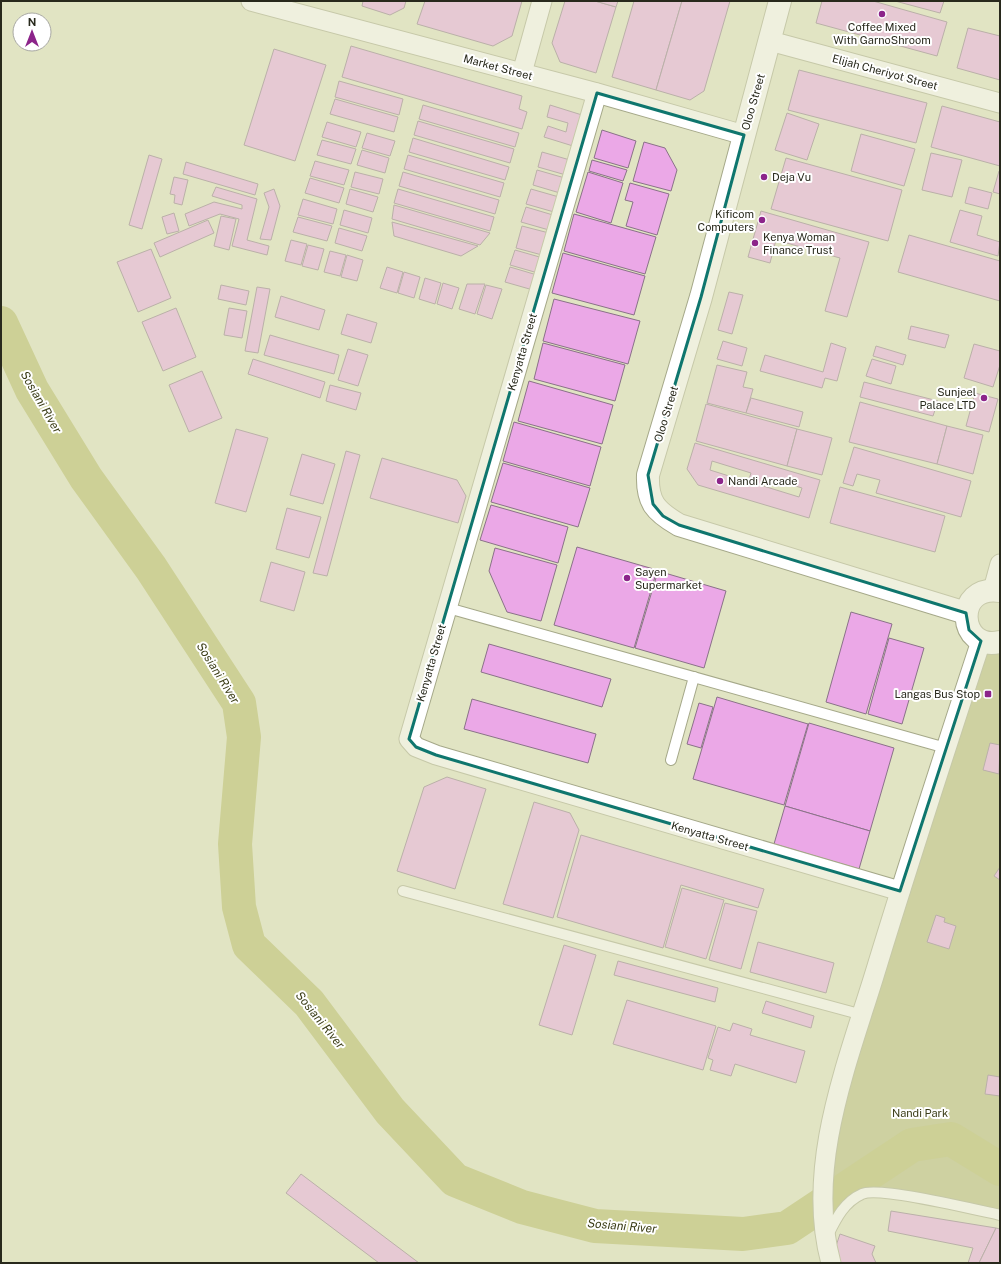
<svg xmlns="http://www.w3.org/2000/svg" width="1001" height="1264" viewBox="0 0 1001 1264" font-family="'Public Sans',sans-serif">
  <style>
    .green { fill: #b5ba78 }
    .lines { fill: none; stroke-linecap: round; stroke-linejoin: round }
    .river { stroke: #b3b860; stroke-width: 34 }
    .building { fill: #eba8e7; stroke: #8a7288; fill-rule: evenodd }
    .lane-casing { stroke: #a5a889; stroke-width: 12 }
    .street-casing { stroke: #a5a889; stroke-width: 21 }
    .secondary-casing { stroke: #a5a889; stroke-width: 24 }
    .lane { stroke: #fff; stroke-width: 10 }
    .street { stroke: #fff; stroke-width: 19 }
    .secondary { stroke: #fff; stroke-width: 22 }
    .marked { fill: none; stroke: #0f766e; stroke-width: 3; stroke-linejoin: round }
    .poi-dot { fill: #8c248a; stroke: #fff; stroke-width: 1.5 }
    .labels { text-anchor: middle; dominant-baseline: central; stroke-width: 4; stroke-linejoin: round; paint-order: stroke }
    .poi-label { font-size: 11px; fill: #28291c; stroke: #fff; text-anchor: start }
    .street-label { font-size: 11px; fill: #28291c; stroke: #fff }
    .park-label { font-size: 11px; fill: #3a3c16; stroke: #fff }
    .water-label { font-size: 12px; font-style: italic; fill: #3c3e18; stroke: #fff }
  </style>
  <rect width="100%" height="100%" fill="#e1e4c3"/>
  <polygon class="green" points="984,646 1000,646 1000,1212 860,1191 828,1222 836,1112"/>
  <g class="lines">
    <polyline class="river" points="1,323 32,390 86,478 151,568 239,703 244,737 235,844 239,907 249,945 309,1003 390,1111 455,1180 522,1207 595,1226 743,1234 787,1228 912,1145 951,1139 1000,1169"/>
  </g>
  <g class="building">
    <polygon points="363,1 406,1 404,8 390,15 362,6"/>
    <polygon points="425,1 522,1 512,36 493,46 417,24"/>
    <polygon points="565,1 595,1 616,7 596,73 560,62 552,43"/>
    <polygon points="595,1 618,1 616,7"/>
    <polygon points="634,1 682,1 656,90 612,77"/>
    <polygon points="682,1 730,1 704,91 690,100 656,90"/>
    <polygon points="822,1 873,1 947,22 937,56 816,23"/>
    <polygon points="895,1 944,1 940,13"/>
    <polygon points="968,28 1000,36 1000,80 957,68"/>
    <polygon points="351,46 522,96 519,109 527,112 522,129 342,77"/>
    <polygon points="274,49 326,65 295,161 244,145"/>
    <polygon points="799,70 927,103 916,143 788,110"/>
    <polygon points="339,81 403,99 399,115 335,97"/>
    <polygon points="335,99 398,117 394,132 330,114"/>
    <polygon points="423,105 519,133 515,147 419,119"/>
    <polygon points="550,105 582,115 573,146 544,137 548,126 566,132 568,123 547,117"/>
    <polygon points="942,106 1000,122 1000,166 931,147"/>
    <polygon points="787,113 819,124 807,160 775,150"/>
    <polygon points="418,121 514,149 510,163 414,135"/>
    <polygon points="327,122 361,132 356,147 322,137"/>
    <polygon points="602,130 636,141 628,168 594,158"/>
    <polygon points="367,133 395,141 390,156 362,148"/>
    <polygon points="861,134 915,149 904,186 851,171"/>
    <polygon points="413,138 509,167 505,180 409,152"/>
    <polygon points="322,140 356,149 351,164 317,155"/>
    <polygon points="644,142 665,148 677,170 671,191 633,181"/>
    <polygon points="362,150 389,158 385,173 357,165"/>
    <polygon points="542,152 570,160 566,175 538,167"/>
    <polygon points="931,153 962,160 952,197 922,190"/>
    <polygon points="149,155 162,159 142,229 129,225"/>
    <polygon points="408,155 504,183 500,197 404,169"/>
    <polygon points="786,158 902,190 888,241 771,209"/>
    <polygon points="592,160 627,170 623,181 589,171"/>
    <polygon points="315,161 349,170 344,185 310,176"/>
    <polygon points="186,162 258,184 255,195 183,174"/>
    <polygon points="537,170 565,178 560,193 533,185"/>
    <polygon points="999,171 1000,171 1000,194 993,192"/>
    <polygon points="355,172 383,179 379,194 351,187"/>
    <polygon points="403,172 499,200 495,214 399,186"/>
    <polygon points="588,172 623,183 611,223 576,212"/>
    <polygon points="174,177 188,180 182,205 174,203 175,195 170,194"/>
    <polygon points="310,178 344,188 339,203 305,193"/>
    <polygon points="630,183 669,194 657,235 626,226 633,202 625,200"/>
    <polygon points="216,187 257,199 247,240 269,246 267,255 232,246 239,219 220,214 189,226 185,214 214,202 242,209 242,205 212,196"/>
    <polygon points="969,187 992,193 988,209 965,203"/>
    <polygon points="274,189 280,206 271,240 260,239 269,207 264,193"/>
    <polygon points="350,189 378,197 373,212 346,204"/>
    <polygon points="398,189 494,217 490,231 394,203"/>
    <polygon points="531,189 559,197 554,212 526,204"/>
    <polygon points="303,199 337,209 333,224 298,215"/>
    <polygon points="394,205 490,233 480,245 392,219"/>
    <polygon points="526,207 553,215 549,230 521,222"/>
    <polygon points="344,210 372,218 368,233 340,225"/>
    <polygon points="960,210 982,216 977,235 1000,242 998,256 950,242"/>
    <polygon points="761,211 869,242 847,317 825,311 840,258 776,240 770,263 748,257"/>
    <polygon points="174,213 179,231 167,234 162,217"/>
    <polygon points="574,214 656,237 645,274 564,251"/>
    <polygon points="221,216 236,219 229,250 214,246"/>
    <polygon points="298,217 332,226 327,241 293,232"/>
    <polygon points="208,220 214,233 160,257 154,243"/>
    <polygon points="392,222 478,246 461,256 394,236"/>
    <polygon points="522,226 549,233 542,255 516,248"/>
    <polygon points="339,228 367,236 362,251 335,243"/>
    <polygon points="909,235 1000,261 1000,301 898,272"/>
    <polygon points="291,240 307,244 301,265 285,261"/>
    <polygon points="308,245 324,249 318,270 302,266"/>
    <polygon points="151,249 171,298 138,312 117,262"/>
    <polygon points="515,250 543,258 538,273 510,265"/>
    <polygon points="330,251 346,255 340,276 324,272"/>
    <polygon points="563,253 645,276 634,315 552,293"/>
    <polygon points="347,255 363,260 357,281 341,277"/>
    <polygon points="387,267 403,272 397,293 380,288"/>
    <polygon points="510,267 537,275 533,290 505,282"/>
    <polygon points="404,272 420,277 414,298 398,293"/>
    <polygon points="425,278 441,283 435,304 419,299"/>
    <polygon points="443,283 459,288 452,309 437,304"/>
    <polygon points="467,284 485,284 475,314 459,309"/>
    <polygon points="221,285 249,291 246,305 218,299"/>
    <polygon points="486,285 502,289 492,319 477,314"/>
    <polygon points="257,287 270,289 258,353 245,351"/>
    <polygon points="729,292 743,295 732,334 718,330"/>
    <polygon points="281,296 325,310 319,330 275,317"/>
    <polygon points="554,299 640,321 628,364 543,341"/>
    <polygon points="176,308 196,357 163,371 142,322"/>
    <polygon points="229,308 247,311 242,338 224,335"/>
    <polygon points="347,314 377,323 371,343 341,334"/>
    <polygon points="911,326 949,335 945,348 908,339"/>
    <polygon points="270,335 339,355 334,374 264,355"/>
    <polygon points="723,341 747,348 742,366 717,359"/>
    <polygon points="543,343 625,365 615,401 534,379"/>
    <polygon points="831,343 846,348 837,381 825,378 822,388 760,371 765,355 823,372"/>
    <polygon points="974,344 1000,351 1000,365 993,387 964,378"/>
    <polygon points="876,346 906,355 903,365 873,356"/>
    <polygon points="348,349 368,355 358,386 338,380"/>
    <polygon points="253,359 325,382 320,398 248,374"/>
    <polygon points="872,359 896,366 891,384 866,376"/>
    <polygon points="717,365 747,372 743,387 753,389 746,413 707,403"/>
    <polygon points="202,371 222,418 189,432 169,385"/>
    <polygon points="529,381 613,405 602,444 518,421"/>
    <polygon points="864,382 938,401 933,416 860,397"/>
    <polygon points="330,385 361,393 356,410 326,401"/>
    <polygon points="975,393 998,399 989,432 966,426"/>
    <polygon points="751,398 803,412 799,427 746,413"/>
    <polygon points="860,402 947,426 937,464 849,442"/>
    <polygon points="706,404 797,429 787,466 696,441"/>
    <polygon points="514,422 601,447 590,486 503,461"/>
    <polygon points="947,426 983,435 973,474 937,464"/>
    <polygon points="236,429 268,438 246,512 215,503"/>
    <polygon points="797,429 832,438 822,475 787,466"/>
    <path d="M695,443L820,480L809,518L698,485L687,469ZM712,461L751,473L748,482L710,470ZM763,476L802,488L799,497L760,485Z"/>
    <polygon points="854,447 971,481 961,517 876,493 880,480 857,474 853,486 843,483"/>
    <polygon points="346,451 360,455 327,576 313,573"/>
    <polygon points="302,454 335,464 323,504 290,495"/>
    <polygon points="382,458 457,480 466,496 458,523 370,498"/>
    <polygon points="503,463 590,488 578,527 491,502"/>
    <polygon points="840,487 945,516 935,552 830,523"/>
    <polygon points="491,505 568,527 558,563 480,540"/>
    <polygon points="287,508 321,517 309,558 276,549"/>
    <polygon points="577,547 657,570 634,648 554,625"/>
    <polygon points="495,548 557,565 541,621 507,612 489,571"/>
    <polygon points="271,562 305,572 294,611 260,601"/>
    <polygon points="658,571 726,591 704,668 635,648"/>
    <polygon points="851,612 892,624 866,714 826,702"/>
    <polygon points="889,638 924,648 902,724 868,714"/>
    <polygon points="489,644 611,679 602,707 481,672"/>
    <polygon points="717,697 808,724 784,805 693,779"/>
    <polygon points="472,699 596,734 588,763 464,729"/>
    <polygon points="699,703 713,707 701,748 687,744"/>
    <polygon points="809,723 894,748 870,831 785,806"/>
    <polygon points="990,743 1000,745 999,774 983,770"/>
    <polygon points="447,777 486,789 455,889 397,871 424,787"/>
    <polygon points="534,802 570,813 579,830 553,918 503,904"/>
    <polygon points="785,806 870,831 859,869 774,844"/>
    <polygon points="581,835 764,889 758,908 681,885 663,948 557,917"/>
    <polygon points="1000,867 1000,880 994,876"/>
    <polygon points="682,888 724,900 706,959 665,947"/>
    <polygon points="725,903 757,911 741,969 709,960"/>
    <polygon points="936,915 945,918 944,922 956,926 949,949 927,942"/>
    <polygon points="758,942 834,963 826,993 750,972"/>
    <polygon points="564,945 596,955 572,1035 539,1025"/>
    <polygon points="618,961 718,988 715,1002 614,975"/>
    <polygon points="627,1000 716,1026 703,1070 613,1044"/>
    <polygon points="766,1001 814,1016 811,1028 762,1013"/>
    <polygon points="733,1023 752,1029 750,1035 805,1051 796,1083 735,1064 731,1076 710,1070 713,1060 708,1058 718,1027 730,1031"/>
    <polygon points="988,1075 1000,1077 1000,1096 985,1094"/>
    <polygon points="301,1174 419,1263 379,1263 286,1193"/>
    <polygon points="891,1211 996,1228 979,1263 968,1263 973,1248 888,1231"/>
    <polygon points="996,1228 1000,1229 1000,1263 979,1263"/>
    <polygon points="840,1234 875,1246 872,1254 876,1263 841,1263 835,1249"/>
  </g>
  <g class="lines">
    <g class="lane-casing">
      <g id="lane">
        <polyline points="448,608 946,748"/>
        <polyline points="671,760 694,677"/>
        <polyline points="403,891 863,1015"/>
        <path d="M828,1235C836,1219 844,1202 862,1194C878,1186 977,1210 1000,1215"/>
      </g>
    </g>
    <g class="street-casing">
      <g id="street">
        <polyline points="251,1 597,93 744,135"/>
        <polyline points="770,41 1000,103"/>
        <polyline points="522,73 542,1"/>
        <polyline points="597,93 409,739 416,747 436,755 900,891"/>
        <polyline points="993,590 1000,564"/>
        <path d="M831,1263C804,1164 850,1057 878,963C911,855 946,748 981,641"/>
      </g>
    </g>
    <g class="secondary-casing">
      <g id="secondary">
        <path d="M780,1L701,297L648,475C647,502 655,511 679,525L966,613"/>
        <path d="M1000,591C953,584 958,652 1000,642"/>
      </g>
    </g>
    <use href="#lane" class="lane"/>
    <use href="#street" class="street"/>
    <use href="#secondary" class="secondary"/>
  </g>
  <path d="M0 0H1001V1264H0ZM597,93L744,135L701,297L648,475L653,504L663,516L679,525L966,613L969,630L981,641L900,891L436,755L416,747L409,739Z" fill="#e1e4c3" fill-opacity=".55" fill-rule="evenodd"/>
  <path class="marked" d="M597,93L744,135L701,297L648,475L653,504L663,516L679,525L966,613L969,630L981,641L900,891L436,755L416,747L409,739Z"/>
  <g class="poi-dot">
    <circle cx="882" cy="14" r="4"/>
    <circle cx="764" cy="177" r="4"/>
    <circle cx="762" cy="220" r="4"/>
    <circle cx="755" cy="243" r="4"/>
    <circle cx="984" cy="398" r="4"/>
    <circle cx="720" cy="481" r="4"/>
    <circle cx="627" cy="578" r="4"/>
    <rect x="984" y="690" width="8" height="8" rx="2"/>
  </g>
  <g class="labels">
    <g class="poi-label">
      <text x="882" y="27" text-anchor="middle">Coffee Mixed<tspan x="882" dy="13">With GarnoShroom</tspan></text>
      <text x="772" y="177">Deja Vu</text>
      <text x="754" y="214" text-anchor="end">Kificom<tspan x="754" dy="13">Computers</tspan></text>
      <text x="763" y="237">Kenya Woman<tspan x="763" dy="13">Finance Trust</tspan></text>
      <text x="976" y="392" text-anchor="end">Sunjeel<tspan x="976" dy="13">Palace LTD</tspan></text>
      <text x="728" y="481">Nandi Arcade</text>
      <text x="635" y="572">Sayen<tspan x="635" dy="13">Supermarket</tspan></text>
      <text x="980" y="694" text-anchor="end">Langas Bus Stop</text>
    </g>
    <g class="street-label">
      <text transform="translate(498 67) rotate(15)">Market Street</text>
      <text transform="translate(885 72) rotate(15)">Elijah Cheriyot Street</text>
      <text transform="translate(753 102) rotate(-74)">Oloo Street</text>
      <text transform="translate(522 352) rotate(-74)">Kenyatta Street</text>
      <text transform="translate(666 414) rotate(-73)">Oloo Street</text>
      <text transform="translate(431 663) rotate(-74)">Kenyatta Street</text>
      <text transform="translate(710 836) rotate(16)">Kenyatta Street</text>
    </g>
    <g class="park-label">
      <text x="920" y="1113">Nandi Park</text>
    </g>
    <g class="water-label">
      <text transform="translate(41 402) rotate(60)">Sosiani River</text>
      <text transform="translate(218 673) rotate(58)">Sosiani River</text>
      <text transform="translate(320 1020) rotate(51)">Sosiani River</text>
      <text transform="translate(622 1226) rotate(5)">Sosiani River</text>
    </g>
  </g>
  <rect width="1001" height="1264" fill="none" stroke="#28291c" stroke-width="4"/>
  <g transform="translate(32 32)"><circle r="19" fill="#ffffff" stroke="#a9a9a4"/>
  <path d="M0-3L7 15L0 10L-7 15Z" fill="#8c248a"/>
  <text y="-6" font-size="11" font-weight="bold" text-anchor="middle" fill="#28291c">N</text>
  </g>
</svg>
